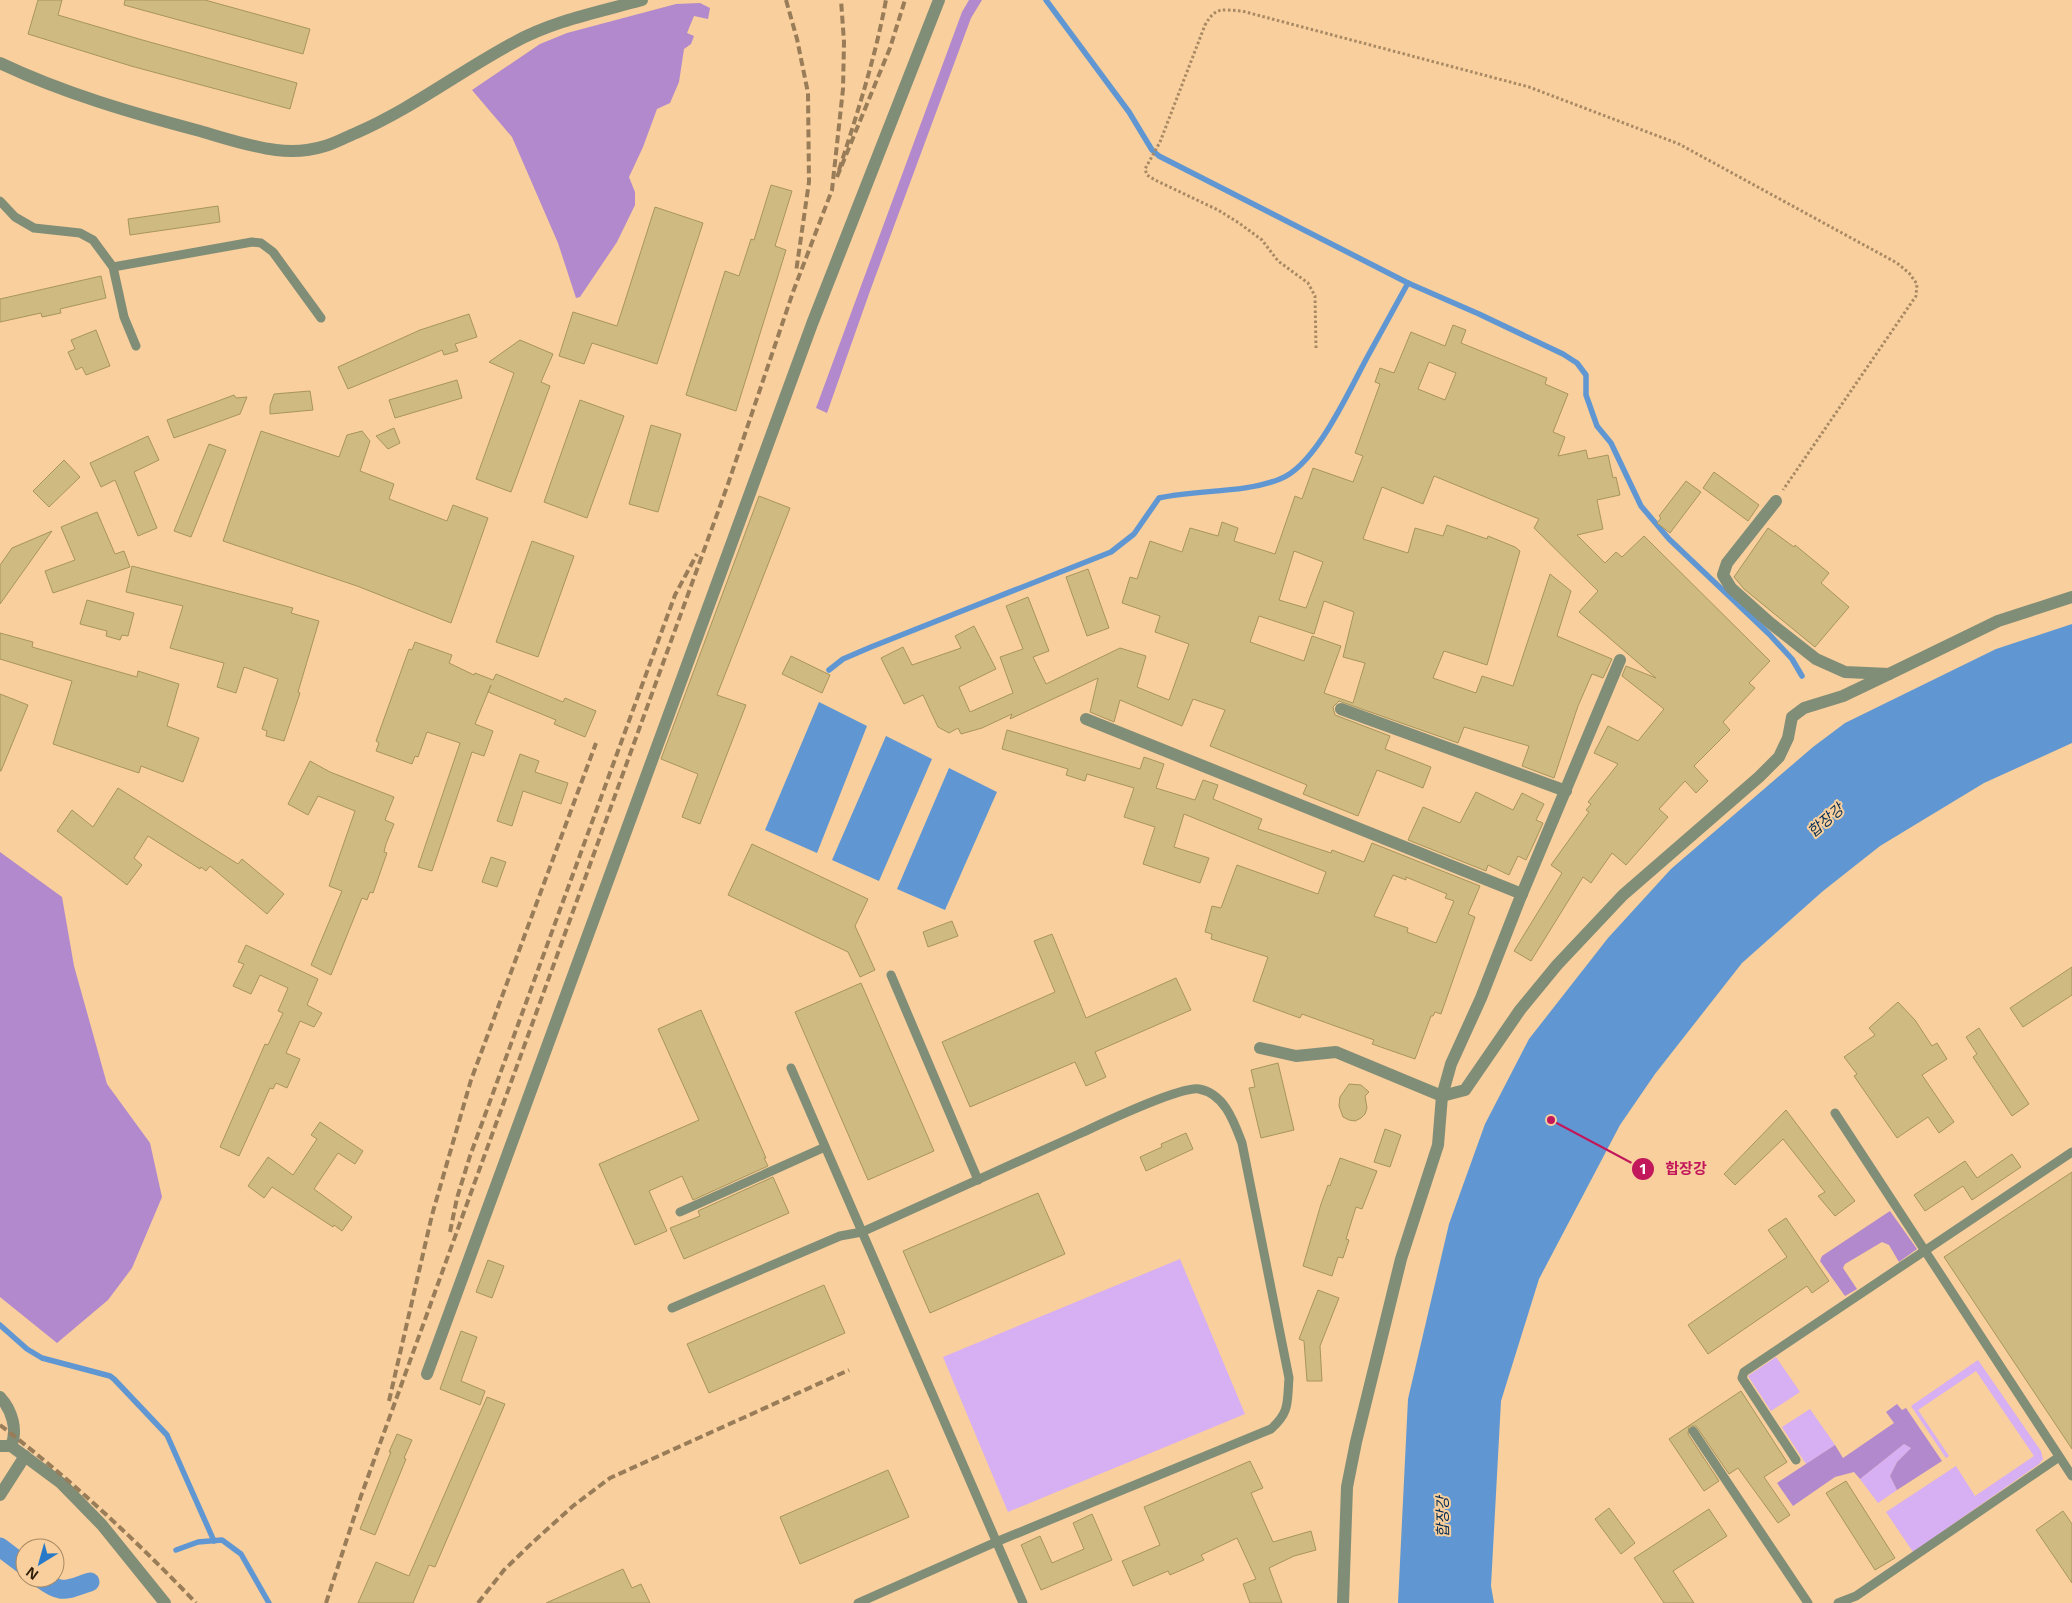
<svg xmlns="http://www.w3.org/2000/svg" width="2072" height="1603" viewBox="0 0 2072 1603" font-family="'Open Sans','Noto Sans KR',sans-serif">
  <style>
    .green { fill: #d7aff3 }
    .forest { fill: #b289cc }
    .water { fill: #6097d2 }
    .lines { fill: none; stroke-linecap: round; stroke-linejoin: round }
    .stream { stroke: #6097d2; stroke-width: 5.5 }
    .canal { stroke: #6097d2; stroke-width: 19 }
    .building { fill: #cfbb81; stroke: #a8955c; fill-rule: evenodd }
    .path { stroke: #a88963; stroke-width: 3; stroke-dasharray: 2.5 2.5; stroke-linecap: butt }
    .lane { stroke: #808d77; stroke-width: 9 }
    .street { stroke: #808d77; stroke-width: 12 }
    .rail { stroke: #997c58; stroke-width: 4; stroke-dasharray: 8 4; stroke-linecap: butt }
    .labels { text-anchor: middle; dominant-baseline: central; stroke-width: 4; stroke-linejoin: round; paint-order: stroke }
    .water-label { font-size: 15px; font-style: italic; fill: #022b51; stroke: #f8cf9d }
    .leader { fill: none; stroke: #c2185b; stroke-width: 2 }
    .callout-dot { fill: #c2185b; stroke: #f8cf9d; stroke-width: 2 }
    .mark-label { font-size: 15px; text-anchor: middle; font-weight: bold; fill: #fff }
    .callout-label { font-size: 15px; text-anchor: middle; font-weight: bold; fill: #c2185b; stroke: #f8cf9d; stroke-width: 4; stroke-linejoin: round; paint-order: stroke }
  </style>
  <rect width="100%" height="100%" fill="#f8cf9d"/>
  <g class="green">
    <polygon points="1180,1259 1245,1414 1008,1512 943,1357"/>
    <polygon points="1776,1357 1800,1392 1771,1411 1748,1376"/>
    <polygon points="1978,1360 2041,1451 2043,1459 2039,1464 1913,1552 1886,1512 1956,1466 1975,1496 2034,1456 1976,1371 1918,1410 1949,1456 1946,1458 1911,1406"/>
    <polygon points="1810,1409 1835,1445 1806,1464 1782,1427"/>
    <polygon points="1904,1444 1911,1448 1897,1462 1890,1476 1897,1490 1878,1503 1860,1479"/>
  </g>
  <g class="forest">
    <polygon points="969,0 982,0 971,18 870,291 827,413 816,408 962,12"/>
    <polygon points="700,3 710,8 708,19 694,16 687,33 694,36 691,44 684,49 679,82 670,103 657,109 643,147 629,177 635,192 635,205 617,242 580,297 576,298 558,243 512,137 472,90 540,44 567,33 676,4"/>
    <polygon points="0,852 62,897 74,966 107,1084 150,1143 162,1197 132,1268 108,1300 57,1343 0,1297"/>
    <polygon points="1890,1211 1917,1249 1899,1262 1889,1245 1882,1242 1845,1264 1843,1268 1857,1289 1845,1296 1820,1261 1822,1256"/>
    <polygon points="1897,1404 1902,1410 1906,1408 1942,1461 1897,1490 1890,1476 1897,1462 1911,1448 1904,1444 1860,1479 1854,1472 1835,1477 1793,1506 1777,1483 1835,1445 1843,1458 1894,1423 1886,1412"/>
  </g>
  <g class="water">
    <polygon points="2072,624 2072,743 1984,783 1880,846 1823,891 1742,963 1655,1074 1620,1125 1539,1279 1501,1401 1491,1586 1494,1603 1398,1603 1408,1399 1449,1224 1485,1124 1529,1039 1608,938 1671,869 1813,747 1845,723 1996,649"/>
    <polygon points="819,702 867,726 817,853 765,830"/>
    <polygon points="886,736 932,759 879,881 832,860"/>
    <polygon points="949,768 997,792 945,910 897,889"/>
  </g>
  <g class="lines">
    <g class="stream">
      <polyline points="1046,0 1129,112 1152,150 1159,156 1408,283 1479,314 1563,354 1577,363 1586,375 1586,395 1597,426 1611,443 1641,506 1669,539 1769,634 1792,659 1802,676"/>
      <path d="M829,670L843,659L871,647L1111,552L1134,534L1159,498C1198,489 1242,494 1280,479C1317,465 1350,388 1369,354C1382,330 1395,307 1408,283"/>
      <polyline points="0,1325 27,1349 42,1358 110,1376 114,1379 167,1435 214,1541"/>
      <polyline points="176,1550 198,1542 222,1540 241,1554 269,1603"/>
    </g>
    <g class="canal">
      <polyline points="0,1547 25,1566"/>
      <path d="M40,1578C62,1595 65,1590 90,1582"/>
    </g>
  </g>
  <g class="building">
    <polygon points="38,0 62,0 58,15 139,39 297,83 290,109 131,66 28,34"/>
    <polygon points="125,0 205,0 310,29 303,54 124,5"/>
    <polygon points="771,185 792,191 775,246 786,250 736,411 686,395 725,271 739,276 751,239 754,240"/>
    <polygon points="218,206 220,222 130,235 128,219"/>
    <polygon points="655,207 703,223 657,364 592,343 584,364 559,356 573,312 617,326"/>
    <polygon points="101,276 106,298 60,309 61,313 42,317 41,313 0,322 0,299"/>
    <polygon points="469,314 477,337 455,344 458,351 444,355 442,350 348,389 338,367 420,330"/>
    <path d="M1453,325L1466,330L1461,343L1547,378L1545,384L1568,394L1553,432L1565,437L1558,456L1586,450L1588,459L1608,455L1613,478L1616,477L1620,495L1597,500L1603,529L1577,535L1605,563L1616,552L1622,557L1644,536L1770,661L1749,683L1755,688L1723,722L1730,730L1694,766L1708,781L1696,793L1685,781L1659,809L1668,817L1626,865L1612,853L1591,883L1583,877L1531,961L1514,951L1562,873L1551,865L1589,812L1586,810L1591,804L1588,802L1618,764L1594,753L1608,726L1638,741L1664,709L1622,676L1626,666L1656,678L1579,612L1598,591L1534,528L1539,519L1434,476L1423,504L1382,487L1363,539L1408,553L1415,528L1443,536L1447,525L1487,539L1488,536L1515,547L1520,551L1487,665L1444,651L1433,678L1476,693L1482,676L1513,686L1550,574L1571,591L1557,636L1612,659L1603,678L1592,674L1578,706L1554,778L1522,766L1529,746L1464,727L1458,743L1339,701L1333,707L1335,715L1390,736L1385,749L1431,767L1423,788L1377,770L1358,816L1303,794L1307,785L1210,746L1225,710L1193,699L1182,726L1120,700L1114,722L1090,712L1098,678L1010,719L1012,714L982,728L961,734L958,728L949,733L938,727L923,695L904,704L881,658L903,647L912,665L961,648L955,636L974,626L996,669L959,687L970,712L1013,693L1000,657L1023,649L1006,606L1028,597L1049,651L1033,657L1046,684L1120,648L1146,656L1137,687L1169,700L1189,644L1155,632L1160,616L1122,603L1130,577L1137,579L1150,541L1182,552L1190,528L1218,536L1222,522L1238,528L1234,541L1275,554L1295,496L1302,499L1313,468L1353,482L1363,456L1355,453L1380,384L1375,382L1380,368L1394,373L1411,332L1445,346ZM1429,362L1456,373L1445,400L1418,389ZM1294,551L1323,562L1306,608L1279,600ZM1324,601L1354,612L1343,657L1365,663L1353,703L1324,693L1341,646L1312,636L1304,661L1250,642L1259,616L1314,634Z"/>
    <polygon points="96,330 110,366 86,375 82,367 76,370 68,352 75,349 71,340"/>
    <polygon points="520,340 553,354 541,382 550,386 511,492 476,479 514,373 489,362"/>
    <polygon points="457,380 462,398 395,418 389,400"/>
    <polygon points="310,391 313,410 270,414 270,406 274,394"/>
    <polygon points="234,395 236,398 247,397 240,414 174,438 167,420"/>
    <polygon points="580,400 624,416 587,518 544,502"/>
    <polygon points="651,425 681,434 658,512 629,504"/>
    <polygon points="394,428 400,443 388,449 376,436"/>
    <polygon points="261,431 339,457 347,435 362,431 370,441 360,471 394,484 389,499 447,521 453,505 488,518 451,623 357,586 223,541"/>
    <polygon points="148,436 159,460 134,472 157,528 138,536 115,480 101,487 90,463"/>
    <polygon points="209,444 226,450 191,537 174,531"/>
    <polygon points="64,460 80,477 49,507 33,491"/>
    <polygon points="1714,472 1759,505 1748,521 1703,488"/>
    <polygon points="1686,481 1701,492 1670,533 1657,523 1661,518 1659,516"/>
    <polygon points="759,496 790,508 717,695 746,705 700,824 682,817 698,774 661,759"/>
    <polygon points="97,512 115,554 124,551 130,567 53,593 45,571 75,560 61,527"/>
    <polygon points="1768,528 1794,547 1795,545 1829,573 1821,583 1849,607 1815,647 1744,589 1734,577"/>
    <polygon points="52,531 0,604 0,565 12,548"/>
    <polygon points="532,541 574,556 538,657 496,642"/>
    <polygon points="132,566 293,608 291,613 319,621 298,692 300,693 284,741 266,736 267,731 262,729 278,679 244,667 236,693 217,687 224,663 170,648 183,606 126,592"/>
    <polygon points="1088,569 1109,628 1087,636 1066,577"/>
    <polygon points="87,600 134,613 128,636 122,635 120,640 106,636 107,631 80,624"/>
    <polygon points="0,633 33,642 32,647 137,677 138,671 179,684 167,726 199,738 183,782 141,766 139,773 53,744 72,681 0,659"/>
    <polygon points="415,642 452,655 449,663 474,675 475,673 493,680 496,674 563,702 565,698 596,711 585,737 554,724 556,720 488,692 491,685 475,724 493,731 484,756 472,752 432,871 418,867 460,743 427,732 418,757 415,756 412,764 376,751 379,743 376,741 409,649 412,650"/>
    <polygon points="791,656 830,675 822,693 782,674"/>
    <polygon points="0,694 28,705 1,771 0,771"/>
    <path d="M1007,730L1140,769L1144,757L1164,764L1156,788L1195,800L1203,780L1218,785L1213,799L1262,819L1258,829L1331,853L1332,850L1364,862L1372,843L1480,886L1468,914L1475,917L1441,1014L1435,1012L1433,1016H1431L1415,1059L1372,1044L1374,1040L1302,1014L1300,1018L1253,1001L1268,957L1211,939L1212,934L1205,932L1212,906L1221,908L1237,865L1318,894L1326,872L1184,814L1174,847L1209,858L1200,883L1143,864L1155,827L1124,817L1134,788L1087,774L1085,781L1066,775L1068,769L1002,749ZM1393,875L1406,880V877L1447,894L1445,898L1454,901L1436,943L1407,932L1408,928L1374,916Z"/>
    <polygon points="520,754 539,761 535,772 568,783 561,804 523,791 512,826 497,821"/>
    <polygon points="310,761 330,772 394,797 385,820 394,824 386,844 384,852 387,853 373,893 370,892 367,900 362,898 331,975 311,965 342,891 329,886 355,811 318,796 308,815 288,804"/>
    <polygon points="118,788 238,864 242,859 284,894 267,914 210,866 206,871 201,867 200,869 148,836 134,858 142,865 127,885 57,831 72,810 93,827"/>
    <polygon points="1476,792 1513,810 1522,793 1544,804 1536,820 1543,823 1535,841 1526,860 1518,856 1509,875 1488,865 1486,871 1408,840 1423,807 1460,823"/>
    <polygon points="752,844 868,899 855,926 875,970 860,977 848,952 728,895"/>
    <polygon points="491,857 506,862 497,887 482,882"/>
    <polygon points="952,921 958,936 928,947 923,932"/>
    <polygon points="1052,934 1086,1018 1176,978 1191,1010 1095,1052 1106,1077 1086,1086 1075,1062 970,1107 942,1042 1055,992 1034,941"/>
    <polygon points="246,945 318,979 307,1005 322,1013 314,1027 300,1021 286,1053 300,1059 287,1088 276,1083 273,1089 270,1088 239,1156 220,1147 265,1044 268,1045 283,1013 278,1011 288,988 260,975 251,994 233,986 244,964 238,962"/>
    <polygon points="2072,967 2072,995 2023,1027 2010,1008"/>
    <polygon points="861,983 934,1151 868,1180 795,1012"/>
    <polygon points="1898,1002 1915,1020 1932,1046 1937,1043 1947,1059 1922,1075 1954,1122 1939,1133 1928,1117 1897,1138 1854,1076 1857,1074 1844,1057 1875,1035 1869,1028"/>
    <polygon points="701,1010 766,1158 764,1158 768,1166 693,1200 682,1176 649,1191 667,1231 635,1245 599,1164 699,1120 658,1029"/>
    <polygon points="1979,1028 2029,1104 2012,1116 1973,1057 1977,1054 1966,1037"/>
    <polygon points="1278,1063 1294,1130 1261,1138 1249,1088 1255,1087 1251,1070"/>
    <polygon points="1349,1084 1361,1085 1369,1092 1365,1096 1367,1108 1365,1114 1361,1118 1355,1121 1349,1120 1343,1117 1339,1106 1340,1097"/>
    <polygon points="1786,1110 1855,1201 1835,1216 1818,1196 1825,1192 1783,1139 1735,1185 1724,1174"/>
    <polygon points="320,1122 363,1151 355,1164 338,1153 314,1189 352,1217 342,1231 334,1225 333,1227 272,1187 264,1198 248,1186 268,1157 293,1175 317,1139 311,1135"/>
    <polygon points="1385,1129 1401,1135 1390,1167 1374,1162"/>
    <polygon points="1186,1133 1193,1149 1146,1171 1140,1157 1162,1147 1161,1144"/>
    <polygon points="2012,1154 2021,1167 1972,1200 1963,1186 1925,1211 1914,1195 1965,1161 1977,1178"/>
    <polygon points="1340,1158 1377,1171 1362,1209 1356,1207 1346,1239 1349,1240 1343,1258 1338,1257 1332,1276 1303,1266 1321,1204 1328,1185 1330,1186"/>
    <polygon points="2072,1172 2072,1449 1944,1257"/>
    <polygon points="773,1177 789,1213 684,1259 670,1228 700,1216 698,1211"/>
    <polygon points="1038,1193 1065,1254 930,1313 903,1251"/>
    <polygon points="1786,1218 1829,1281 1812,1293 1807,1286 1708,1354 1688,1325 1787,1257 1768,1230"/>
    <polygon points="488,1260 504,1266 492,1298 476,1292"/>
    <polygon points="824,1285 845,1333 709,1393 687,1344"/>
    <polygon points="1318,1290 1339,1298 1320,1346 1322,1381 1307,1381 1304,1341 1299,1339"/>
    <polygon points="461,1331 477,1337 461,1381 485,1391 480,1405 440,1389"/>
    <polygon points="1741,1391 1787,1462 1764,1477 1790,1515 1778,1523 1738,1468 1729,1474 1696,1426 1689,1426 1688,1434 1719,1481 1704,1491 1669,1439"/>
    <polygon points="487,1397 505,1404 435,1567 429,1565 413,1603 358,1603 376,1562 409,1576"/>
    <polygon points="397,1434 412,1440 404,1458 406,1459 375,1535 360,1529 391,1452 389,1452"/>
    <polygon points="1250,1461 1263,1488 1251,1493 1273,1542 1311,1531 1316,1550 1294,1556 1269,1568 1282,1603 1250,1603 1243,1584 1256,1579 1237,1538 1201,1555 1204,1560 1170,1575 1168,1571 1133,1586 1122,1561 1160,1545 1144,1507"/>
    <polygon points="888,1470 909,1517 800,1564 780,1517"/>
    <polygon points="1846,1481 1895,1558 1875,1570 1826,1493"/>
    <polygon points="1609,1508 1635,1543 1621,1554 1595,1519"/>
    <polygon points="1709,1509 1727,1536 1673,1571 1694,1603 1664,1603 1634,1558"/>
    <polygon points="2063,1511 2072,1524 2072,1583 2036,1530"/>
    <polygon points="1092,1514 1112,1560 1041,1590 1021,1545 1040,1536 1052,1563 1084,1549 1073,1523"/>
    <polygon points="623,1569 632,1588 641,1584 650,1603 546,1603"/>
  </g>
  <g class="lines">
    <path class="path" d="M1316,348L1315,296L1308,283L1278,261L1262,240L1239,223L1218,210L1155,180L1147,175L1145,169L1160,142L1205,25C1216,6 1222,10 1242,11L1529,87L1679,144L1897,263L1909,273L1917,284L1916,296L1783,490"/>
    <g class="lane">
      <polyline points="0,201 15,217 34,228 80,233 93,240 113,267 124,317 136,346"/>
      <polyline points="113,267 252,242 261,243 273,252 321,318"/>
      <polyline points="891,975 978,1180"/>
      <polyline points="791,1068 1023,1603"/>
      <polyline points="1835,1113 2072,1476"/>
      <polyline points="680,1212 825,1147"/>
      <path d="M672,1308L840,1236L862,1232C934,1199 1007,1167 1079,1134C1101,1124 1180,1086 1199,1089C1225,1094 1234,1122 1242,1143L1289,1378C1287,1403 1290,1412 1271,1429L996,1542L858,1603"/>
      <polyline points="1693,1431 1808,1603"/>
      <polyline points="1796,1460 1742,1378 1744,1372 2072,1152"/>
      <polyline points="1838,1603 1856,1596 2059,1457"/>
    </g>
    <g class="street">
      <path d="M0,63C63,93 132,113 200,131C224,138 251,147 276,150C293,152 309,151 325,146C336,143 346,137 356,133C413,108 459,72 513,43C552,21 599,12 642,0"/>
      <polyline points="1776,501 1727,563 1723,575 1731,588 1769,622 1816,659 1845,672 1889,674 1998,621 2072,597"/>
      <polyline points="1341,709 1566,791"/>
      <polyline points="1086,719 1522,894"/>
      <polyline points="1260,1048 1296,1056 1336,1052 1442,1096 1465,1090 1520,1010 1557,965 1623,895 1759,777 1779,757 1788,738 1792,717 1804,708 1843,696 1889,674"/>
      <polyline points="427,1374 812,324 939,0"/>
      <path d="M0,1397C12,1410 18,1430 11,1446"/>
      <polyline points="0,1446 11,1446 61,1483 102,1525 165,1603"/>
      <polyline points="0,1495 25,1456"/>
      <polyline points="1343,1603 1347,1487 1356,1442 1401,1259 1438,1145 1442,1096 1451,1064 1481,998 1519,901 1620,660"/>
    </g>
    <g class="rail">
      <polyline points="786,0 797,39 808,93 809,182 796,272"/>
      <path d="M839,170C857,114 875,59 886,0"/>
      <polyline points="837,177 890,48 905,0"/>
      <polyline points="450,1232 457,1198 470,1156 675,595 697,554"/>
      <polyline points="389,1401 432,1215 471,1080 596,743"/>
      <path d="M0,1425C70,1479 135,1539 196,1603"/>
      <polyline points="326,1603 361,1496 728,484 793,292 832,190 843,89 844,42 841,0"/>
      <polyline points="478,1603 504,1570 532,1543 573,1506 610,1478 849,1370"/>
    </g>
  </g>
  <g class="labels">
    <g class="water-label">
      <text transform="translate(1825 820) rotate(-41)">합장강</text>
      <text transform="translate(1442 1517) rotate(-91)">합장강</text>
    </g>
  </g>
  <path class="leader" d="M1551 1120L1643 1169"/>
  <g class="callout-dot">
    <circle cx="1551" cy="1120" r="5"/>
    <circle cx="1643" cy="1169" r="12"/>
  </g>
  <g class="mark-label">
    <text x="1643" y="1174">1</text>
  </g>
  <g class="callout-label">
    <text x="1686" y="1174">합장강</text>
  </g>
  <g transform="translate(40 1563) rotate(217)"><circle r="24" fill="#f8cf9d" stroke="#a88963"/>
  <path d="M0-4L9 19L0 12L-9 19Z" fill="#287ac9"/>
  <text y="-8" font-size="14" font-weight="bold" text-anchor="middle" fill="#30200c">N</text>
  </g>
</svg>
